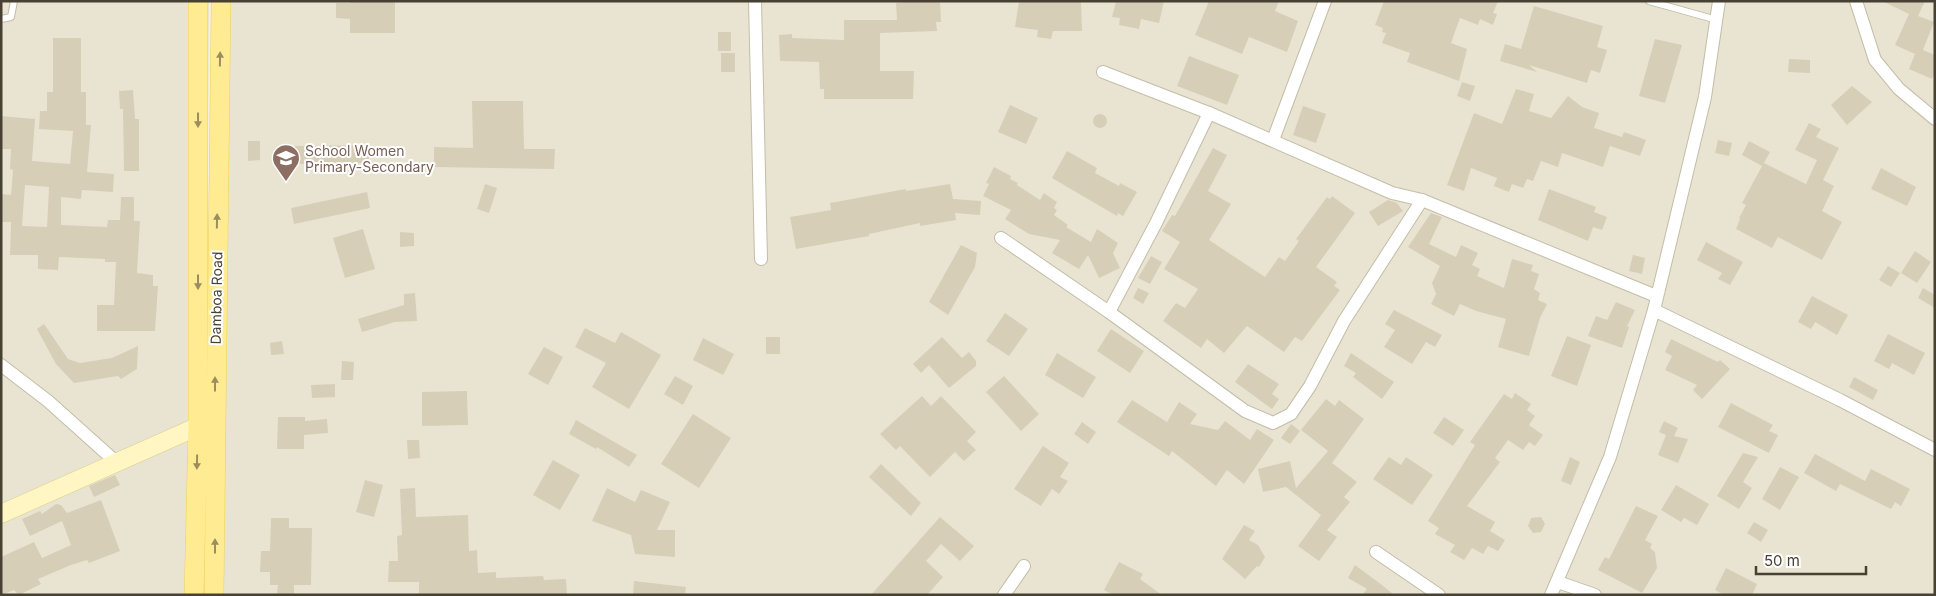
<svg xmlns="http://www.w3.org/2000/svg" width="1936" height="596" viewBox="0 0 1936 596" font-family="Inter,sans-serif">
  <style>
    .residential { fill: #e9e4d1 }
    .building { fill: #d7ceb8; fill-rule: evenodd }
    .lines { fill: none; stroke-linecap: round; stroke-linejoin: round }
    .lane-casing { stroke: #c3bda8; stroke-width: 8 }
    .street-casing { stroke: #c3bda8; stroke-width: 14 }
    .secondary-casing { stroke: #d9cd8e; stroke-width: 19 }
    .primary-casing { stroke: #f1d155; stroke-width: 20 }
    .lane { stroke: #fff; stroke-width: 6 }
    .street { stroke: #fff; stroke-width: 12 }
    .secondary { stroke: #fff6c3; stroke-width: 18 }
    .primary { stroke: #ffeb92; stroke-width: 19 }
    .oneway { fill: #9a8e5e }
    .labels { text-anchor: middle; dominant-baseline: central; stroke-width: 4; stroke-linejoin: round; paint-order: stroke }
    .education-label { font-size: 14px; fill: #785e54; stroke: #fff; text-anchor: start }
    .street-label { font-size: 14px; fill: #474133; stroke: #fff }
  </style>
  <rect width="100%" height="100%" fill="#f4f1e4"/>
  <g class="residential">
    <polygon points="1,1 209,1 204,595 1,595"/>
    <polygon points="230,1 1935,1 1935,595 222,595"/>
  </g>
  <g class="building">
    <polygon points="350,1 395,1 395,33 350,33 350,19 336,18 336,3 350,3"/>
    <polygon points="912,1 940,1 941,22 936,22 937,31 880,33 880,71 914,71 913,99 824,99 824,89 820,89 819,62 780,61 779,35 792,34 792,38 844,40 844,20 897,20 896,3"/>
    <polygon points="1019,1 1081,1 1082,31 1053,31 1051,39 1037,37 1038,30 1015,27"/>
    <polygon points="1116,1 1164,1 1159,23 1141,19 1139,29 1119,25 1120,18 1112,17"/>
    <polygon points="1209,1 1279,1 1275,11 1298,21 1287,52 1249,37 1242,54 1195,35"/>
    <polygon points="1384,1 1498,1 1493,13 1497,14 1493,25 1480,19 1478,25 1460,18 1451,43 1467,49 1459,81 1407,62 1410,53 1382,43 1386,33 1382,32 1383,28 1375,25"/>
    <polygon points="1882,1 1925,1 1918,16 1934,22 1923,50 1935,55 1935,72 1932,79 1909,69 1915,54 1895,45 1909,14"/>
    <polygon points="1534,6 1603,26 1597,47 1607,50 1600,73 1591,70 1587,83 1529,65 1537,72 1500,61 1505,44 1521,49"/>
    <rect x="718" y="32" width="13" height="19"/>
    <path d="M53,38H81V92H86V125H91L87,172L114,174L113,192L82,190L81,199L61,197V225L107,227L108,220H120L121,197H134V221H140L137,273L153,275V286H158L155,331H97V305H114L116,262H105V259L59,257L58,270L38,269V255H10L11,222H1V194L11,195L13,170L10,169L11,149H1V116L35,119L32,161L70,164L73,131L39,129L40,111H47V92H53ZM25,185L49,187L47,227L22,226Z"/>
    <polygon points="1655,39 1682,45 1665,103 1639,96"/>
    <rect x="721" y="53" width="14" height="19"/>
    <polygon points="1189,56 1239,75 1227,105 1177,86"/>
    <polygon points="1789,59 1810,60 1810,73 1788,72"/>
    <polygon points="1462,82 1475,86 1470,101 1457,96"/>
    <polygon points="1852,86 1872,102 1847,125 1831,105"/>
    <polygon points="1516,89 1534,94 1529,111 1551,118 1568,96 1582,107 1599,113 1594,128 1622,137 1624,132 1646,140 1640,156 1610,146 1603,167 1562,153 1558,167 1541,161 1533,181 1527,179 1523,188 1512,184 1509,192 1494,186 1497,178 1471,168 1464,191 1447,185 1474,113 1502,124"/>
    <polygon points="133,90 135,119 139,119 139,171 124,171 123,109 120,109 119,91"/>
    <polygon points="472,101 523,101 524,149 555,149 554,169 434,167 434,147 473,148"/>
    <polygon points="1010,105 1038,118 1026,144 998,132"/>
    <polygon points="1303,106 1326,114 1316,143 1293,135"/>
    <circle cx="1100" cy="121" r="7"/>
    <polygon points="1809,123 1821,129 1816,137 1839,148 1823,180 1834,186 1822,211 1842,222 1822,260 1778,237 1772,248 1736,229 1740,219 1739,218 1746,205 1742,203 1762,166 1742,155 1749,141 1770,152 1764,163 1806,184 1817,160 1795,150"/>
    <polygon points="1718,140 1732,143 1729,156 1715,153"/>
    <polygon points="248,141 260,141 260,160 248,161"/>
    <polygon points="369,145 369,163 295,164 295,146"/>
    <polygon points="1213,148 1227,155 1208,191 1231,204 1209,240 1265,277 1279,257 1285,261 1299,241 1296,239 1327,197 1330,199 1332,196 1355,213 1316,267 1337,282 1334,286 1340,290 1302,341 1295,337 1284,352 1247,326 1224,353 1207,339 1201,348 1163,321 1176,303 1185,308 1198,289 1164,269 1180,242 1162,231 1172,215 1175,216"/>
    <polygon points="1067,151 1097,168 1095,173 1119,186 1120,183 1137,192 1123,216 1118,213 1117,216 1052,178"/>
    <polygon points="994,167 1011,176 1010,179 1018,183 1017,185 1040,200 1044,193 1057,202 1054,208 1057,210 1054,215 1068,225 1066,227 1091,242 1097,229 1118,243 1113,253 1120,268 1099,278 1088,255 1079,269 1052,253 1060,240 1029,234 1005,219 1011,210 983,196 989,184 986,183"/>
    <polygon points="1881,168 1916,187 1907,206 1871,189"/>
    <polygon points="485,184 497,188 489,213 477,209"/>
    <polygon points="950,184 953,199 981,201 980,215 955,213 956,220 920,226 920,223 869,234 869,236 796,249 790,217 831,210 830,203 906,189 906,191"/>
    <polygon points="1549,189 1596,207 1594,212 1607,217 1602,230 1593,227 1588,241 1538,220"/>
    <polygon points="367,192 370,208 294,224 291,208"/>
    <polygon points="1388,200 1397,203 1403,211 1378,226 1369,212"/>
    <polygon points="1431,213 1442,217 1429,244 1456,257 1461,245 1478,253 1472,265 1480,269 1477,276 1504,288 1512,259 1533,265 1531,271 1539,274 1534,289 1540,293 1538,300 1547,304 1540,318 1529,356 1498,347 1506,319 1476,311 1460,304 1454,316 1431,304 1436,294 1432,283 1440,266 1408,247"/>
    <polygon points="363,229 375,269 345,278 333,238"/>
    <polygon points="400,232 414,233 414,246 400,247"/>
    <polygon points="1706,242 1743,262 1730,285 1718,279 1722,273 1697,260"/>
    <polygon points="961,245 977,253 975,267 948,315 929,302"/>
    <polygon points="1915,251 1931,262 1917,283 1901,273"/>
    <polygon points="1633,255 1645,258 1642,274 1629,271"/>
    <polygon points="1151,256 1162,262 1150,284 1138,278"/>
    <polygon points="1888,266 1900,273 1891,287 1879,280"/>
    <polygon points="1138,288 1149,293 1143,304 1133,298"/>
    <polygon points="1923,288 1935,295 1935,308 1918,298"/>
    <polygon points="415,293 417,321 395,322 362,332 358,319 404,305 404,294"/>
    <polygon points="1812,296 1848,315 1837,335 1815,322 1811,329 1798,322"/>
    <polygon points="1616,302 1635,310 1627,326 1629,327 1622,348 1588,336 1596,316 1607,320"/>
    <polygon points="1394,310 1442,335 1435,347 1426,342 1412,364 1384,347 1395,330 1385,324"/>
    <polygon points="1005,313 1028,329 1009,356 986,341"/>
    <polygon points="44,324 68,359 80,363 112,358 138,346 137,369 121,379 118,376 74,383 56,364 37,329"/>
    <polygon points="585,328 615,343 621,332 661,355 629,409 592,387 606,363 575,347"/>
    <polygon points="1111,329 1144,351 1130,373 1097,351"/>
    <polygon points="1888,334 1925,353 1914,375 1892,363 1889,369 1874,361"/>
    <polygon points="1567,336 1591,345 1577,386 1551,376"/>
    <rect x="766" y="337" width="14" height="17"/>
    <polygon points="942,337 962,358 969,352 976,361 976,366 949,388 929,365 921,373 913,364"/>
    <polygon points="703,338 734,354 723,375 693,360"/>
    <polygon points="1671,339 1718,362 1720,360 1730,369 1702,399 1693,390 1697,385 1665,370 1672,356 1665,352"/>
    <polygon points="282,341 284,354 271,355 270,343"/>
    <polygon points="544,347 563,357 548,385 528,374"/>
    <polygon points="1057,353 1096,377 1083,398 1045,375"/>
    <polygon points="1351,353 1394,382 1382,399 1353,377 1356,373 1344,366"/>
    <polygon points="342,361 354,362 353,380 341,380"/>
    <polygon points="1248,364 1279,384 1272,394 1279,399 1272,409 1235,382"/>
    <polygon points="675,376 693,386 683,405 664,394"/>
    <polygon points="1004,376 1039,414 1021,431 986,392"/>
    <polygon points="1854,377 1878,390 1873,400 1849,387"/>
    <polygon points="335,384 335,397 312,398 311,385"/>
    <polygon points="467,391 468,425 422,426 422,392"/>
    <polygon points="1515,393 1531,404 1527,410 1535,416 1529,425 1543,435 1535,446 1529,442 1523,450 1508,440 1495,458 1500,462 1467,506 1495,522 1490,531 1505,540 1498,551 1488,546 1483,554 1472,548 1464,560 1450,552 1455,545 1435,534 1439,528 1428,521 1475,445 1470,442 1504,394 1512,399"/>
    <polygon points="922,396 931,406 941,396 976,432 967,441 976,450 964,461 955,452 930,477 900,446 896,450 880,434"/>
    <polygon points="1326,399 1335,406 1339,400 1364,419 1332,463 1357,482 1344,497 1350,502 1327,530 1337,537 1319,561 1298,546 1321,515 1286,487 1263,492 1258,469 1290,461 1296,488 1328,451 1301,430"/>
    <polygon points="1132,400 1167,422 1179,402 1197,414 1190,424 1218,430 1225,421 1250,440 1257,429 1274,440 1244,484 1227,470 1216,486 1172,451 1169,456 1117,422"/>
    <polygon points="1731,403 1773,425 1769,431 1778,435 1769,453 1718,427"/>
    <polygon points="693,414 731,438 699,488 661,464"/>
    <polygon points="278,417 305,417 305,421 327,419 328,433 304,435 304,449 277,449"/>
    <polygon points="1444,417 1464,430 1453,446 1433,433"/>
    <polygon points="576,420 637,455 629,467 597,447 596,449 569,434"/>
    <polygon points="1664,421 1678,428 1674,436 1688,439 1678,463 1658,455 1666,435 1659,432"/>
    <polygon points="1082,422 1096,432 1088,444 1074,434"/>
    <polygon points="1291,424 1300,431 1290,444 1281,438"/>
    <polygon points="407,440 419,440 420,458 408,459"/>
    <polygon points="1043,446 1069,463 1060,477 1068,481 1059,494 1052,489 1041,506 1014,489"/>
    <polygon points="1743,453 1758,457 1743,482 1752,488 1739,509 1717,496"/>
    <polygon points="1815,454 1865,481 1871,469 1910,489 1901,506 1895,502 1891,509 1840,484 1836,491 1804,473"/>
    <polygon points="1389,457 1401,465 1406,457 1433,475 1412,505 1373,479"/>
    <polygon points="1570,457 1580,462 1571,485 1561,481"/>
    <polygon points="553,460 580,475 560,510 533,495"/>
    <polygon points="881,464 921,503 911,516 869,477"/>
    <polygon points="1780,467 1799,477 1780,510 1762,499"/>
    <polygon points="115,475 120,485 94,497 89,486"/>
    <polygon points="365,480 383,485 374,517 356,512"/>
    <polygon points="1676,485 1709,504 1697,525 1684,518 1681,522 1661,510"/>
    <polygon points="415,488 416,517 468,515 469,551 477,550 478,573 496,572 496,578 543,576 544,580 566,579 567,595 419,595 419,582 388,582 389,561 398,561 397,536 402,535 400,489"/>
    <polygon points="607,488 635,502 641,490 670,502 657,530 675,530 675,557 635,554 631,535 592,521"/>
    <polygon points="101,500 120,551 89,563 87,560 71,565 38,579 41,584 19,595 14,590 1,595 1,557 34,542 42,558 71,545 62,521 30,536 22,519 40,511 42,514 56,504 61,505 67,513"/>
    <polygon points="1636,506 1658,516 1645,540 1652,544 1650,548 1655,552 1657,568 1642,593 1598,570 1605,557 1609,559"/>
    <polygon points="940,517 974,546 960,561 941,544 926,561 943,577 927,595 871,595"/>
    <polygon points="1541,517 1545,524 1541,532 1533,533 1528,526 1531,518"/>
    <polygon points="271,518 289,518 289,528 312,528 311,585 294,585 294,594 277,594 278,585 270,585 270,572 260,572 261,551 270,551"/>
    <polygon points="1754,522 1768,530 1761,542 1747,533"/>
    <polygon points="1244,525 1255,531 1249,540 1258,545 1265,557 1259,567 1257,566 1245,579 1222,559"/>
    <polygon points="1119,562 1143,574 1140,579 1162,595 1113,595 1104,590"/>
    <polygon points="1355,565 1382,585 1394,595 1362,595 1367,589 1348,578"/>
    <polygon points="1726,568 1757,584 1752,595 1724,595 1715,590"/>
    <polygon points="634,581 686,587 685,595 633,595"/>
  </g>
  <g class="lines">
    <g class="lane-casing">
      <g id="lane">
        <polyline points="1649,1 1717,20"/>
        <polyline points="1,19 11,17 14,1"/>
      </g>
    </g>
    <g class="street-casing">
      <g id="street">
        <polyline points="755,1 761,259"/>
        <polyline points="1856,1 1875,60 1899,89 1935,119"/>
        <polyline points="1103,72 1209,113 1392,193 1422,200 1656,296"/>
        <polyline points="1273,140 1325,1"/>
        <polyline points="1001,238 1109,312 1245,411 1273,423 1291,414 1310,386 1344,321 1422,200"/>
        <polyline points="1654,310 1840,400 1935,450"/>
        <polyline points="1109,312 1156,223 1209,113"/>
        <polyline points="1,365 48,401 116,462"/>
        <polyline points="1376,552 1439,595"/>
        <polyline points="1558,582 1595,595"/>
        <polyline points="1004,595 1024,566"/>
        <polyline points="1551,595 1610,457 1654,310 1705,97 1719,1"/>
      </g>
    </g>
    <g class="secondary-casing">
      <polyline id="secondary" points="1,514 210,421"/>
    </g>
    <g class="primary-casing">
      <g id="primary">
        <polyline points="194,595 198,427 198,1"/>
        <polyline points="214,595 221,1"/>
      </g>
    </g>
    <use href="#lane" class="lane"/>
    <use href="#street" class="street"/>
    <use href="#secondary" class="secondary"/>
    <use href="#primary" class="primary"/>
  </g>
  <defs><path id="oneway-solid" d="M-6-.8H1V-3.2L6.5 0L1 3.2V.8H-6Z" transform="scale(1.25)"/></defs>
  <g class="oneway">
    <use href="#oneway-solid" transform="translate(220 59) rotate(-89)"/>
    <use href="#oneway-solid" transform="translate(198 120) rotate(90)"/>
    <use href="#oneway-solid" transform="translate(217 221) rotate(-89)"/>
    <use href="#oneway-solid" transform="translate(198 282) rotate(90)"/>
    <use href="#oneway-solid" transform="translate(215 384) rotate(-90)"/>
    <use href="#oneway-solid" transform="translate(197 462) rotate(91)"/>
    <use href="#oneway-solid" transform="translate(215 546) rotate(-90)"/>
  </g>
  <defs>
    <g id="school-pin" transform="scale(1.4375)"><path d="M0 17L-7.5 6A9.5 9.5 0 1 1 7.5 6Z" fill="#8d6e63" stroke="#fff"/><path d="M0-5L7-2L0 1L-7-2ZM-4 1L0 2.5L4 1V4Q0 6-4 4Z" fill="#fff"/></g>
  </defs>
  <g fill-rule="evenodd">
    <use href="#school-pin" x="286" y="158"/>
  </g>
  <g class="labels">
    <g class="education-label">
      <text x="305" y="150">School Women<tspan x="305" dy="16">Primary-Secondary</tspan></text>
    </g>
    <g class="street-label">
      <text transform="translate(216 298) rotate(-89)">Damboa Road</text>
    </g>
  </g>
  <rect width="1936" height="596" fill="none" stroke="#474133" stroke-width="5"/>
  <path d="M1756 566v8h110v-8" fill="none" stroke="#474133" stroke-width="2.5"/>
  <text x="1764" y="566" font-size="15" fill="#474133" stroke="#ffffff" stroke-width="4" paint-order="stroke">50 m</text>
</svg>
